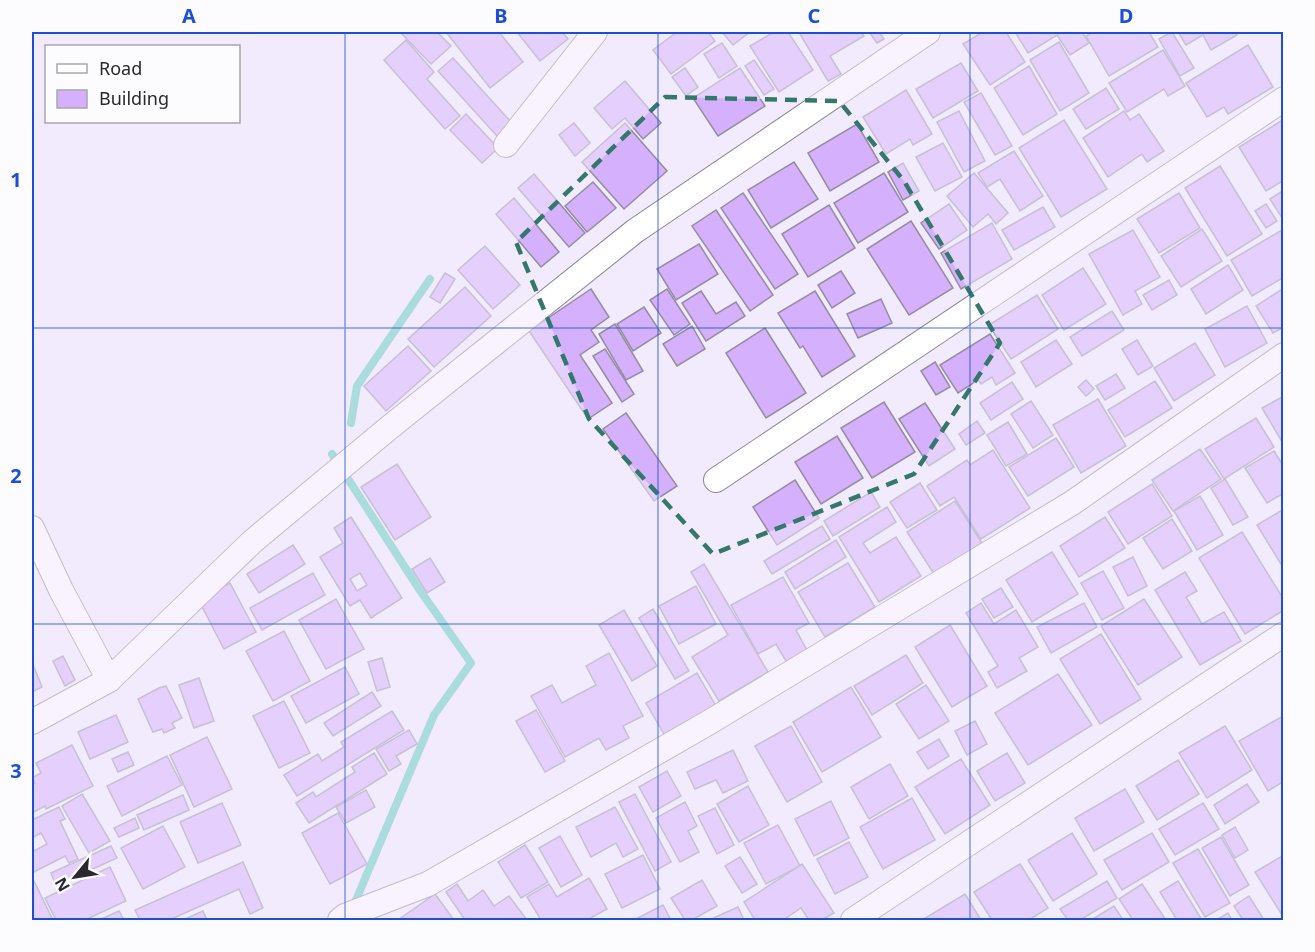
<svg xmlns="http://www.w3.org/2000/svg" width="1315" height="952" viewBox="0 0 1315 952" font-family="'Noto Sans',sans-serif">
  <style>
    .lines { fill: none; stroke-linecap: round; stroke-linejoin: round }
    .stream { stroke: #53ccb6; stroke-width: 8 }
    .building { fill: #d4b0fd; stroke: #958e9f; stroke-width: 1.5; fill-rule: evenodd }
    .street-casing { stroke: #8b8495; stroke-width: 26 }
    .street { stroke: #fff; stroke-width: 24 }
    .marked { fill: none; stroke: #34786b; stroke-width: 4.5; stroke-dasharray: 12 8; stroke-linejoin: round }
    .grid { fill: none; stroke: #1d4ed8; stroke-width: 1.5; stroke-opacity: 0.55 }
    .neatline { fill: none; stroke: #1d4ed8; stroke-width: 2 }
    .grid-label { font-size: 20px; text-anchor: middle; font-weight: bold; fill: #1d4ed8 }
  </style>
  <rect width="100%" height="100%" fill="#f2eafd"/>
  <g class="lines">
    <g class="stream">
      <polyline points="351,423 357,386 430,279"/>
      <polyline points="332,454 419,589 471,663 434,715 356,900 355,909"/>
    </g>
  </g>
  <g class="building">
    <polygon points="400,32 437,32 451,46 431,64"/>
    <polygon points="446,32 499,32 523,62 490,88"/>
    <polygon points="517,32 562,32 568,39 540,61"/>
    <polygon points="677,32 708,32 715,41 671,74 653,50"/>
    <polygon points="722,32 750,32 733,45"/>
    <polygon points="774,32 788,32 813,70 779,92 750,46"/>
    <polygon points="805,32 861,32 864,36 830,56 841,74 828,81 800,34"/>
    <polygon points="869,32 879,32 884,39 877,43"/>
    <polygon points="983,32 1006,32 1025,62 990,85 963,44"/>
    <polygon points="1015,32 1082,32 1089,43 1070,55 1057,35 1028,53"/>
    <polygon points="1093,32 1149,32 1158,47 1109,76 1086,36"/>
    <polygon points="1171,32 1172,32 1194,68 1180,76 1159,39"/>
    <polygon points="1178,32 1235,32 1237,35 1211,50 1203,35 1186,45"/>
    <polygon points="406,40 434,72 427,79 460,116 445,129 384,60"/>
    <polygon points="1059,42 1089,93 1060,111 1030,60"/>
    <polygon points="722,43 737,66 719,78 704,54"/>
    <polygon points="1248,45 1273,87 1228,114 1224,107 1207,117 1186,83"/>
    <polygon points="1163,50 1185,86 1168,96 1164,89 1127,112 1109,83"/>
    <polygon points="453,58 512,123 497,136 438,71"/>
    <polygon points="754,60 774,89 764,95 745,66"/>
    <polygon points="961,63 978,91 933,118 916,89"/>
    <polygon points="1029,66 1057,114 1023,135 994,88"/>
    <polygon points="685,68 698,87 686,96 672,77"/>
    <polygon points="740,68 765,106 718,136 693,98"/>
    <polygon points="625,81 661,123 643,139 625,118 612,129 594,108"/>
    <polygon points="1106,88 1119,109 1086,129 1073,109"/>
    <polygon points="906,90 932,134 913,145 910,139 886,154 863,117"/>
    <polygon points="981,93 1012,146 995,155 964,102"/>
    <polygon points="959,111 985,161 964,172 937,122"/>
    <polygon points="1124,111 1130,120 1139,114 1164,151 1147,162 1142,154 1108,177 1083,138"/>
    <polygon points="466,114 498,148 482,163 450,130"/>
    <polygon points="1064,120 1107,189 1061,217 1019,148"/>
    <polygon points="1281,121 1284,125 1284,180 1266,191 1239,147"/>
    <polygon points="574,123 590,143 575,156 559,135"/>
    <polygon points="625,123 667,171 624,209 582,162"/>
    <polygon points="857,124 879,162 830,191 808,153"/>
    <polygon points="943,143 962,177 935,191 916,157"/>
    <polygon points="1014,151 1043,196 1020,211 1000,179 987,187 978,173"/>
    <polygon points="794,162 818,199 771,228 748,190"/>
    <polygon points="903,163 919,191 903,200 888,172"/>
    <polygon points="1220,166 1262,234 1227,256 1185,188"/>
    <polygon points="884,173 908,212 858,243 834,203"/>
    <polygon points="974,173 1008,213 996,224 988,214 973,227 947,196"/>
    <polygon points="534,174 585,233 569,247 518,188"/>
    <polygon points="593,182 616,208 587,232 565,206"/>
    <polygon points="1284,190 1284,221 1270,199"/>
    <polygon points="743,193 798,274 775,289 721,208"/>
    <polygon points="1179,193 1200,228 1159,253 1137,219"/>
    <polygon points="514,198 559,252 541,267 496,214"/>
    <polygon points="949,204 967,230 939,249 921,223"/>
    <polygon points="1266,204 1277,221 1266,228 1255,211"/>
    <polygon points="829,205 855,248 808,277 782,234"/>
    <polygon points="1043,207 1055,227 1014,250 1002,230"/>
    <polygon points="716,210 773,295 750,311 692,226"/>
    <polygon points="911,221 953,288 909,315 867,249"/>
    <polygon points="992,223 1012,259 961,289 941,253"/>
    <polygon points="1202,229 1222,261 1181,287 1161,256"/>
    <polygon points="1133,230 1160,277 1135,291 1142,304 1123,315 1089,254"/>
    <polygon points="1282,230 1284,233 1284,277 1252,296 1231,260"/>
    <polygon points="699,244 718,274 676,300 657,269"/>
    <polygon points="485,246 520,285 493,309 458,270"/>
    <polygon points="1228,265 1243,290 1206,314 1191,289"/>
    <polygon points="1083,268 1106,304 1064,330 1042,295"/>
    <polygon points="841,271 855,293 832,308 818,285"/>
    <polygon points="445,273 455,279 440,303 430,297"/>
    <polygon points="1169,280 1177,295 1152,310 1143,295"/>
    <polygon points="465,287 491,316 434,367 408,339"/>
    <polygon points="1284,288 1284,327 1273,333 1256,306"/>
    <polygon points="591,289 609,317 591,330 599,342 580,355 612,403 588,419 529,331"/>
    <polygon points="667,289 690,324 674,335 650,300"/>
    <polygon points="701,291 716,314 736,302 745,316 706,341 682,303"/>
    <polygon points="815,291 855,356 822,377 803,346 800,348 778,313"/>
    <polygon points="1037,295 1058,329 1011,359 989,325"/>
    <polygon points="881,299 892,323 858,338 847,314"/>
    <polygon points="1247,306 1267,343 1225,367 1205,329"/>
    <polygon points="644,307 661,333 633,351 617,324"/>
    <polygon points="1112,311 1124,330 1082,356 1070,337"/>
    <polygon points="615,324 643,371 626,380 599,334"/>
    <polygon points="692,326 705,349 677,366 663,344"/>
    <polygon points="765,328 806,393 766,418 726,353"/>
    <polygon points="990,334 1015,373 996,385 992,377 981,384 978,380 958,393 940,365"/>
    <polygon points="1056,340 1072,364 1036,387 1021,362"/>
    <polygon points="1137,340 1153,366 1138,375 1122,349"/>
    <polygon points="1195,343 1215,375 1174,401 1154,368"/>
    <polygon points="408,346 431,371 386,411 364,386"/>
    <polygon points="605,349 634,394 622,402 593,356"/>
    <polygon points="935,362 950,387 936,395 921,371"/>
    <polygon points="1116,374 1125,388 1105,400 1096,386"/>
    <polygon points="1086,380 1094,389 1086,396 1078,387"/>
    <polygon points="1155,381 1172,408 1125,437 1108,410"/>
    <polygon points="1012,382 1023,399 991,420 980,403"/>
    <polygon points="1284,396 1284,445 1262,408"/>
    <polygon points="1098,399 1126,446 1081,473 1053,425"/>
    <polygon points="1031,401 1053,435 1033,448 1011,414"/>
    <polygon points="884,402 915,452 872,478 841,428"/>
    <polygon points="925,403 955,449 929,466 899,419"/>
    <polygon points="626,413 677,486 654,501 603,429"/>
    <polygon points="1256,418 1274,447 1224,479 1205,449"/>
    <polygon points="977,421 985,433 966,445 959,434"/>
    <polygon points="1008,422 1027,454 1006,466 987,435"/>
    <polygon points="837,436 863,478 821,504 795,462"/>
    <polygon points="1056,438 1074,467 1028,496 1009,467"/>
    <polygon points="1200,449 1221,479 1173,511 1152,480"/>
    <polygon points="993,450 1030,508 981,539 954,497 940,506 927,486 967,460 970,465"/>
    <polygon points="1274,451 1284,467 1284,493 1267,503 1245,468"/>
    <polygon points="397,464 431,517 395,540 361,487"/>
    <polygon points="1225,479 1248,517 1233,525 1211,488"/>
    <polygon points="795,480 819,518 777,545 753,507"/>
    <polygon points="920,483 937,510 907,528 890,502"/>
    <polygon points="1152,484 1172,516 1128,544 1108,512"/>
    <polygon points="871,492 880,507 833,536 824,521"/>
    <polygon points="1200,496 1223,535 1197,550 1174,511"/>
    <polygon points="955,501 982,543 934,574 907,532"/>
    <polygon points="887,507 896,522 863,543 870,553 896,537 921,576 879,602 839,537"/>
    <polygon points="1284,509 1284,569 1257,525"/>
    <path d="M351,517L402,598L371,618L360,600L350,606L320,557L343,543L334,528ZM360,573L367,585L357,591L350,579Z"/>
    <polygon points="1105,517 1125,548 1079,577 1060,546"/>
    <polygon points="1172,519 1192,551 1163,569 1143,538"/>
    <polygon points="822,526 830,539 772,574 764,561"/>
    <polygon points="1242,532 1284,600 1284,610 1245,634 1199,558"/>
    <polygon points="836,540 846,557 795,589 785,572"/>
    <polygon points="293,545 305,564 259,593 247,574"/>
    <polygon points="1052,552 1078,594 1032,622 1006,580"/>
    <polygon points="1133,557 1147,586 1128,596 1113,567"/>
    <polygon points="430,558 445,582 427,593 412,569"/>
    <polygon points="848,563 875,607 825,637 798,592"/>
    <polygon points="704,564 768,672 719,701 692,657 728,635 691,572"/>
    <polygon points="1103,571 1124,608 1102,620 1081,583"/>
    <polygon points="1185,572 1197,591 1186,597 1202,624 1224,612 1241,641 1200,665 1155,590"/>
    <polygon points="313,573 325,595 262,630 250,608"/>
    <polygon points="783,577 809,623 796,630 808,652 787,663 776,644 758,654 731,605"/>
    <polygon points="230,583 256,632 224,649 198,599"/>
    <polygon points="696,586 716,624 679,644 659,606"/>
    <polygon points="1001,588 1013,607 994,618 982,599"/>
    <polygon points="336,599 364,649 326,669 299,620"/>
    <polygon points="1144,599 1182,657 1138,685 1101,626"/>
    <polygon points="981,603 994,624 1016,610 1038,647 1019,658 1027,671 997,688 988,672 998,666 966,613"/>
    <polygon points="1084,603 1097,627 1051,653 1037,627"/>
    <polygon points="653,609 689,671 675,679 639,618"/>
    <polygon points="624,610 657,666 632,681 599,625"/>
    <polygon points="950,625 987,686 952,707 915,647"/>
    <polygon points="284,631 310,681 273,701 246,651"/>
    <polygon points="1101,634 1141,699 1100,724 1060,659"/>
    <polygon points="609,653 643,716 623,726 629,738 606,750 599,738 565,757 531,696 552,685 562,703 596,685 586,666"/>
    <polygon points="906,655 923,683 872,715 854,686"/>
    <polygon points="63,656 75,680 65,686 53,661"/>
    <polygon points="382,658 390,687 377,691 368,662"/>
    <polygon points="32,662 42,687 32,692"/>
    <polygon points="345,667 359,694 306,723 291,696"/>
    <polygon points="697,673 716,706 665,736 646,703"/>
    <polygon points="1058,674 1092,725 1028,765 995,713"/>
    <polygon points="199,678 214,721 194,728 179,685"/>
    <polygon points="926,685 949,721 919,739 896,704"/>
    <polygon points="166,686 182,718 172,723 175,728 164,733 162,729 153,732 138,699 159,688"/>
    <polygon points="851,687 881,737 822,772 793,722"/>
    <polygon points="372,692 381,706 333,736 324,723"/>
    <polygon points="284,701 310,753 279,768 253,716"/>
    <polygon points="536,710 565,761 545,772 516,721"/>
    <polygon points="392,711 404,730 297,796 284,775 318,754 322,761 344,747 341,742"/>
    <polygon points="116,715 128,742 90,759 78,732"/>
    <polygon points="1283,716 1284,781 1268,791 1239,741"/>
    <polygon points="975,721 987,744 967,755 955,731"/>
    <polygon points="791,726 822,782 787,802 755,746"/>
    <polygon points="1225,726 1252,770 1207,798 1179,753"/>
    <polygon points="409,730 417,744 396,756 401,764 389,771 376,749"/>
    <polygon points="207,737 232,789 194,807 170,755"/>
    <polygon points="939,739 949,756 928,769 917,752"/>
    <polygon points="72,745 93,786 46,809 45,806 32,813 32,785 35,783 32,778 41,773 36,763"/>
    <polygon points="733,750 748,781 723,793 716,780 695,789 687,772"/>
    <polygon points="128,752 134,765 118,772 112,759"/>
    <polygon points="374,753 387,774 309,823 296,803 313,792 316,797 355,772 352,767"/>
    <polygon points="1007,753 1025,783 995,801 977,771"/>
    <polygon points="167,756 182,785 122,816 107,786"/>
    <polygon points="961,759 990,805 945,834 915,787"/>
    <polygon points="1178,760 1199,794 1157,820 1136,786"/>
    <polygon points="890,764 908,796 869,819 851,787"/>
    <polygon points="667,771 681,796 653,812 639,787"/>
    <polygon points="1247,784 1259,802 1225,824 1214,805"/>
    <polygon points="748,786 769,825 739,842 717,804"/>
    <polygon points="1125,789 1144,822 1094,851 1075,818"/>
    <polygon points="366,790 375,807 346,823 336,807"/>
    <polygon points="82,794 110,841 89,853 62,806"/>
    <polygon points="635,794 671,862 655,871 619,802"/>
    <polygon points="183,795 189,810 144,830 137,815"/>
    <polygon points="912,798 935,840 883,869 860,827"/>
    <polygon points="831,801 849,838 814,856 795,819"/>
    <polygon points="685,802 697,826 688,831 699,852 680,862 656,818"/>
    <polygon points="222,803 241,845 198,863 180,822"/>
    <polygon points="1203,803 1219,829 1175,855 1159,829"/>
    <polygon points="59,807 65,819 60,821 78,859 69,863 65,856 32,873 32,852 47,844 41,833 32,838 32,820"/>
    <polygon points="615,807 638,849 623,857 616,843 591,857 576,827"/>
    <polygon points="715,808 734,845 717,854 698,816"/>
    <polygon points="338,813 367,864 330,884 302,833"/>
    <polygon points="135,818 139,828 119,837 114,828"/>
    <polygon points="778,825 800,866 766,884 744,843"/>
    <polygon points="163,826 185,867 143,889 121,848"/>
    <polygon points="1235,827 1248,850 1235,858 1222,835"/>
    <polygon points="1072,833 1097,874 1053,901 1028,860"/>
    <polygon points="1152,833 1169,862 1122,890 1104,860"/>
    <polygon points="560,836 582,875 561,887 539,848"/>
    <polygon points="1221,837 1249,885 1230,896 1202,848"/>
    <polygon points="849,842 868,877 835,894 817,859"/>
    <polygon points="525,845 548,882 521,898 498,862"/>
    <polygon points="111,846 117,858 56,886 51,873"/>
    <polygon points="1198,849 1230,903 1205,917 1173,863"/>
    <polygon points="643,855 660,889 622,908 605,874"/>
    <polygon points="1284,855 1284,914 1282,915 1255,872"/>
    <polygon points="740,857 757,884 742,893 725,866"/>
    <polygon points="243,862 263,908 250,914 239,889 169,920 140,920 135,910"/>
    <polygon points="802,864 834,913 822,920 809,920 801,908 783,920 755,920 744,902"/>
    <polygon points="1020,864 1048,908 1029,920 992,920 974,892"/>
    <polygon points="110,867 126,901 85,920 56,920 45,898"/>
    <polygon points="589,878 607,909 587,920 541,920 527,897 549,884 557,897"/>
    <polygon points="33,879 53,920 32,920 32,880"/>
    <polygon points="702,880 717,906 692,920 685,920 671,898"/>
    <polygon points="1107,881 1117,898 1080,920 1068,920 1060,909"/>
    <polygon points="1178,881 1202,920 1177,920 1160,892"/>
    <polygon points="457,884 468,901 483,890 494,906 509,896 527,920 465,920 446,892"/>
    <polygon points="1142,884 1166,920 1133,920 1119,899"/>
    <polygon points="435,894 454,920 398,920"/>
    <polygon points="965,894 981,920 922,920"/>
    <polygon points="1249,896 1264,920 1243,920 1234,906"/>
    <polygon points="663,905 671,920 634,920"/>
    <polygon points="1114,906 1123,920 1091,920"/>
    <polygon points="738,907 744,920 709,920"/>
    <polygon points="119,911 124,920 99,920"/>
    <polygon points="203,911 207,920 183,920"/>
    <polygon points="1228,913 1232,920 1216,920"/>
  </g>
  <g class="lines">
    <g class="street-casing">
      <g id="street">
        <polyline points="506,145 595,32"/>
        <polyline points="716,480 1284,99"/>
        <polyline points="32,528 61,590 109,680"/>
        <polyline points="32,722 109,680 253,541 390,427 635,231 928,32"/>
        <polyline points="340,920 345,916 428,884 708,723 1072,503 1284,355"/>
        <polyline points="853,920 1284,634"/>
      </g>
    </g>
    <use href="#street" class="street"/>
  </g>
  <path d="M0 0H1315V952H0ZM665,97L839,101L904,181L1000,343L914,474L713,554L589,419L516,242Z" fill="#f2eafd" fill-opacity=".55" fill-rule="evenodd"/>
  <path class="marked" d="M665,97L839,101L904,181L1000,343L914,474L713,554L589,419L516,242Z"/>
  <path class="grid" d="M345,32V920M658,32V920M970,32V920M32,328H1284M32,624H1284"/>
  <rect width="1315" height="952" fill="none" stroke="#fcfbfe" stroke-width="66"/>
  <rect x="45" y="45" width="195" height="78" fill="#fcfbfe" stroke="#a8a6ab" stroke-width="1.5"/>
  <rect x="57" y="64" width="30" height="9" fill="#ffffff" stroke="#a8a6ab" stroke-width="1.5"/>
  <text x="99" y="75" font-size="18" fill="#2a272e">Road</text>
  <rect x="57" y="90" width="30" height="18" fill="#d4b0fd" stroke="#a8a6ab" stroke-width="1.5"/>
  <text x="99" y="105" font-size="18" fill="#2a272e">Building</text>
  <g transform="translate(75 877) rotate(240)" stroke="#fcfbfe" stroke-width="4.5" paint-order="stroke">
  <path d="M0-4.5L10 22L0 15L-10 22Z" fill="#2a272e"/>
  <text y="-9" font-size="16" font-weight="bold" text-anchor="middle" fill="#2a272e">N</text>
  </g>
  <rect x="33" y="33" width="1249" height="886" class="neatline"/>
  <g class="grid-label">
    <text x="189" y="23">A</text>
    <text x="501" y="23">B</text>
    <text x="814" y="23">C</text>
    <text x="1126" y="23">D</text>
    <text x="16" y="187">1</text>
    <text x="16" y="483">2</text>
    <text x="16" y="778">3</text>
  </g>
</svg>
